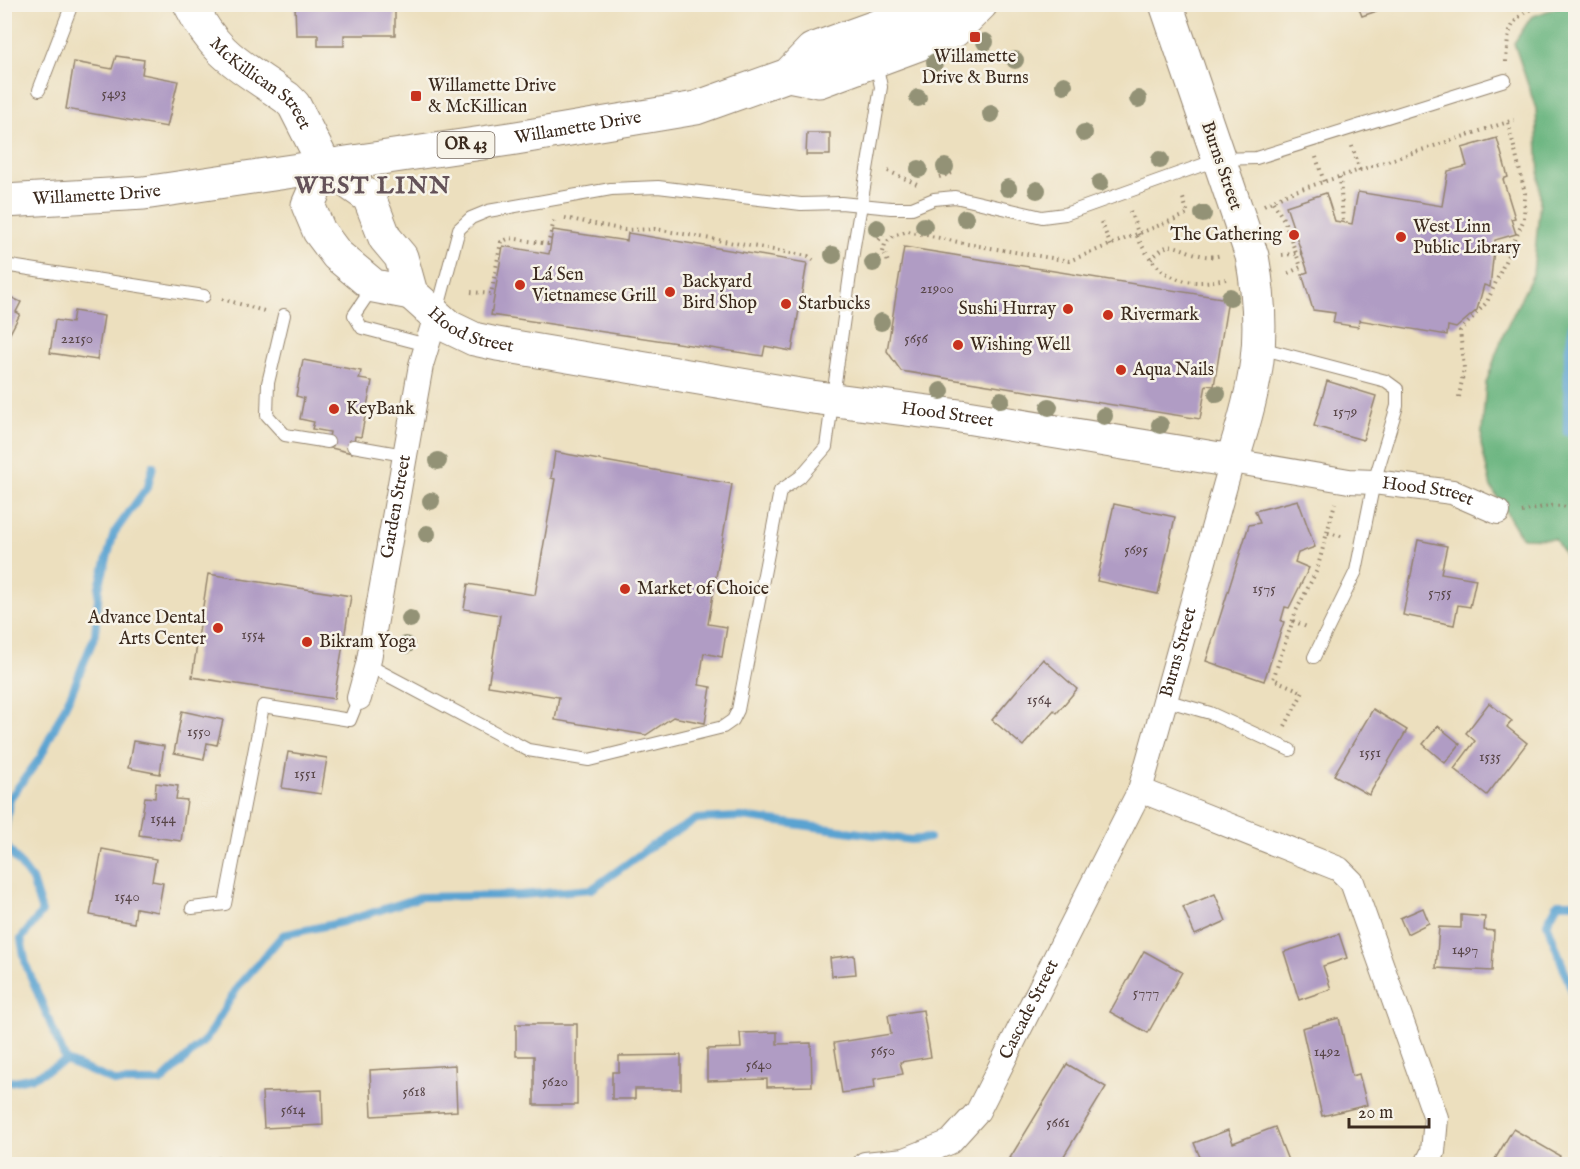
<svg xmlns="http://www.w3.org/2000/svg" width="1580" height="1169" viewBox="0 0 1580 1169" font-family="'IM FELL English',serif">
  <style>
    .forest { fill: #65b27c; stroke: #506e4d; stroke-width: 1.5 }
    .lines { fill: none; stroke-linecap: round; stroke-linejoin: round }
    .stream { stroke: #5aa3d1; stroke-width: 8 }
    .building { fill: #b09cc4 }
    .lane-casing { stroke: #94846e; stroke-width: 14 }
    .street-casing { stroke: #94846e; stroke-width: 26 }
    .secondary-casing { stroke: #94846e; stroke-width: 35 }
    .primary-casing { stroke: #94846e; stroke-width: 35 }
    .path { stroke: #94846e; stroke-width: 4; stroke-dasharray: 1.5 4.5; stroke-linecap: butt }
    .lane { stroke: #fff; stroke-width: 12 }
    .street { stroke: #fff; stroke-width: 24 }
    .secondary { stroke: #fff; stroke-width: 33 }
    .primary { stroke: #fff; stroke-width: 33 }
    .tree { fill: #939276 }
    .poi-dot { fill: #c8321e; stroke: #f7f3e8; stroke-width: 2 }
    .labels { text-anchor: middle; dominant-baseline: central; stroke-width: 5; stroke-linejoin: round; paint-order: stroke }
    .number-label { font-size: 15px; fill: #584648 }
    .shield { fill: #f7f3e8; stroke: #73665b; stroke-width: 1.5 }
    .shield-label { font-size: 16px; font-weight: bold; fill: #3b2a1e }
    .poi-label { font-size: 18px; fill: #3b2a1e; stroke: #f7f3e8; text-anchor: start }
    .street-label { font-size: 18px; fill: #3b2a1e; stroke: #f7f3e8 }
    .district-label { font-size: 24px; font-weight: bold; letter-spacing: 1.5px; fill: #645258; stroke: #f7f3e8 }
  </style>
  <rect width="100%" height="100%" fill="#f7f3e8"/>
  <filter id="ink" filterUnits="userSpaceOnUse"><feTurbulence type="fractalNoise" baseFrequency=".0167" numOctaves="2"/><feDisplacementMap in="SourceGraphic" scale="12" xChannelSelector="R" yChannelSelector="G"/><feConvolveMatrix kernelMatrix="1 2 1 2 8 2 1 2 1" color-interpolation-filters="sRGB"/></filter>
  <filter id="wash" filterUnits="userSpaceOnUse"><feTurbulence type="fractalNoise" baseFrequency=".008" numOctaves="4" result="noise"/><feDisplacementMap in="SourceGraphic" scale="24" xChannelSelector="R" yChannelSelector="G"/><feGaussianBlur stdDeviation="1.35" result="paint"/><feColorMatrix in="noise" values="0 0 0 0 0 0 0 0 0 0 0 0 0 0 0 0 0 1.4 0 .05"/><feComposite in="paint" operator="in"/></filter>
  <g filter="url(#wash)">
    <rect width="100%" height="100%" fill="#ecdfbe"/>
    <polygon class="forest" points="1563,5 1575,5 1575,572 1555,539 1522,538 1491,487 1481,444 1486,383 1503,335 1533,274 1540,200 1536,109 1514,43 1531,17"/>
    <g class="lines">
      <g class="stream">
        <polyline points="1567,432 1568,353 1576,310"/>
        <polyline points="4,835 10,798 40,758 72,692 95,635 99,587 114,533 148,486 153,466"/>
        <polyline points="4,843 32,880 42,912 21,939 26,965 66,1061 34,1077 4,1083"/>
        <polyline points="1576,903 1558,903 1547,923 1576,1002"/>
        <polyline points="66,1061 116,1082 161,1082 206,1039 239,985 283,935 343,922 421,897 521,895 592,889 653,845 697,819 742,817 911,840 929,838"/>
      </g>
    </g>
    <g id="blocks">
      <g class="building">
        <polygon points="295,4 395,4 395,35 344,35 344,46 318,46 318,35 296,35"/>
        <polygon points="1357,4 1395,4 1395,5 1362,16"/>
        <polygon points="116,56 144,60 142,74 178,81 167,127 66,109 74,62 112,69"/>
        <polygon points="807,133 830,133 830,155 806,155"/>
        <polygon points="1497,138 1508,177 1503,179 1515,218 1511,219 1516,234 1495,240 1490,287 1484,285 1477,310 1456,328 1448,326 1447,335 1359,320 1358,327 1333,323 1335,313 1313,310 1302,274 1308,272 1286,206 1326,193 1335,221 1352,224 1358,192 1442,206 1448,171 1467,166 1462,148"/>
        <polygon points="553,230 627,241 628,233 807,263 792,351 765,346 763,356 491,315 503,246 549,254"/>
        <polygon points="904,247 1228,299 1214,386 1206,385 1200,419 901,371 887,351"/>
        <polygon points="4,294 21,302 16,312 20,314 4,345"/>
        <polygon points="74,311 104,316 97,360 50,353 55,320 72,323"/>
        <polygon points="303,360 361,371 359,379 372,381 361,437 355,436 352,453 327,447 330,432 312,429 314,422 300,419 304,398 296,396"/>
        <polygon points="1327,381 1376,396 1363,440 1314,426"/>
        <polygon points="555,452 732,484 708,624 727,627 722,657 704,653 699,685 711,687 705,723 673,717 646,735 555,720 559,697 488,686 500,615 464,609 468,584 535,595 555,479 551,478"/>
        <polygon points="1298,500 1315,547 1298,553 1295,562 1309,568 1289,608 1285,607 1281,621 1284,622 1264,681 1206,661 1249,525 1260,523 1255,511"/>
        <polygon points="1114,504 1175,517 1158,594 1097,581"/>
        <polygon points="1418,540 1447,546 1441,573 1476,579 1470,607 1458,605 1454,625 1403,615"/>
        <polygon points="208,574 351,596 334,699 192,677"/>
        <polygon points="1043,659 1077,689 1057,713 1054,710 1023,746 992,720"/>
        <polygon points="1489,703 1512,721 1507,727 1527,743 1487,795 1454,769 1475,741 1466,733"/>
        <polygon points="1373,709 1407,730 1369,795 1334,775"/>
        <polygon points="182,711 223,720 217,745 207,743 204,759 174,753"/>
        <polygon points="1438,726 1460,744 1445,763 1423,744"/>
        <polygon points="133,741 164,746 160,774 128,768"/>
        <polygon points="288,752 327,758 321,794 282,788"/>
        <polygon points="156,783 178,786 176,799 187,800 181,841 139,835 145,797 155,798"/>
        <polygon points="102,849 156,859 152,881 163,883 158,912 136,908 134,923 90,915"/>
        <polygon points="1215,894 1226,921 1195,935 1183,907"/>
        <polygon points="1423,908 1429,923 1407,934 1400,918"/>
        <polygon points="1461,915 1485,917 1484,930 1494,931 1492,971 1436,968 1439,927 1461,928"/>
        <polygon points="1339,934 1347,958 1323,966 1331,989 1299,1000 1284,952"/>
        <polygon points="1144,951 1182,972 1148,1033 1110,1012"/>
        <polygon points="854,955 856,974 832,976 830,958"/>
        <polygon points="923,1010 931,1057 900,1062 903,1074 874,1079 875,1088 842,1093 834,1043 891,1034 888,1015"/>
        <polygon points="1339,1018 1352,1076 1359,1074 1367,1105 1322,1116 1302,1028"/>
        <polygon points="516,1024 577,1024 577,1105 534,1105 534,1056 516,1056"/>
        <polygon points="777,1032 777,1044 811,1043 812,1086 767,1087 767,1079 707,1081 707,1049 741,1048 740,1033"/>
        <polygon points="681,1055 681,1089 635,1089 635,1099 612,1099 612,1072 619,1072 619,1056"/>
        <polygon points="1067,1064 1106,1087 1059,1164 1021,1164 1010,1158"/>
        <polygon points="455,1065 457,1111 372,1116 370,1070"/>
        <polygon points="322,1090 323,1125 264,1128 262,1092"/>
        <polygon points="1275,1127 1289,1163 1285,1164 1203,1164 1194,1143 1228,1130 1233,1143"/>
        <polygon points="1513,1129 1560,1156 1556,1164 1492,1164"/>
        <polygon points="222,1157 223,1164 191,1164 190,1161"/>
      </g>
    </g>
  </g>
  <g filter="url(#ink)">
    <use href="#blocks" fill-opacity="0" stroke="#94846e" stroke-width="1.5"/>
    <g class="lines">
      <g class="lane-casing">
        <g id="lane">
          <polyline points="39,90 72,4"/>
          <polyline points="4,265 204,296"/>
          <polyline points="373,287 354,315 362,328 427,345"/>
          <polyline points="437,312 459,229 471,218 488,211 611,189 658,187 801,204 841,203 891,208 912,208 934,199 955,197 1042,217 1065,214 1219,159 1256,158 1505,80"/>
          <polyline points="284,315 268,383 267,415 285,435 328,442"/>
          <polyline points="1260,348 1386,381 1397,389 1397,406 1374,482 1356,571 1314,657"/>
          <polyline points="353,446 404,455"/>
          <polyline points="368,665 528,750 589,760 723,727 733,720 738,710 780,491 800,477 826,447 854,246 881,87 876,62"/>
          <polyline points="1165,700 1210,713 1290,750"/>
          <polyline points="192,908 225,904 263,706 350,720 359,698"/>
        </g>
      </g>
      <g class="street-casing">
        <g id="street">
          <path id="s1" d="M359,698L368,665L421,365L436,316"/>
          <polyline points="1140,790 1339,869 1352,882 1436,1118 1433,1152 1427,1164"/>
          <path id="s2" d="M865,1164L905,1160L950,1142L978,1111L1140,790L1232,461L1349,481L1374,482L1452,492L1498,512"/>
        </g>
      </g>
      <g class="secondary-casing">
        <g id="secondary">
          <path id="s3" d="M190,4C217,58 241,65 287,98L294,105L325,166L369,197L385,238L401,257L411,293L449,327L474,339L497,344L812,397L960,416L1232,461C1257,384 1267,337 1252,256L1166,4"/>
          <polyline points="325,166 308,205 319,231 337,255 374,286 411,293"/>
        </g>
      </g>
      <g class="primary-casing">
        <g id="primary">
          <polyline points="788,75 819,81 954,31 981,4"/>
          <path id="s4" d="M4,201L144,193L516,138L696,108L788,75L812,50L939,4"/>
        </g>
      </g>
      <g class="path">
        <path d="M1506,62C1508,29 1509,18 1541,4"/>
        <polyline points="1352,146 1360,171"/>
        <polyline points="1316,157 1324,182"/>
        <polyline points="888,171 917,184"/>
        <polyline points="939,177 956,172"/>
        <polyline points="1340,177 1343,222"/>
        <polyline points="1273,202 1284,220 1301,267 1284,275"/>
        <polyline points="1264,205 1286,194 1514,120"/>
        <polyline points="1130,211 1139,235"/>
        <polyline points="565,218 625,230 655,229 808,256 813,260"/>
        <polyline points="1101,222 1111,246"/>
        <path d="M1137,236C1157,278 1182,288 1226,279"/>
        <polyline points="879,240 883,235"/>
        <polyline points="883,252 885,244 893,236 908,231 967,244 1069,261 1188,214 1182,195"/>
        <polyline points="885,254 889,265"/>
        <polyline points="1282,255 1302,253"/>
        <path d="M1151,259C1155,255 1161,249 1166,247C1176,241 1198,262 1221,255"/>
        <polyline points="471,292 491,294 501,242 510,238 548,244 555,217"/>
        <polyline points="222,299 264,311"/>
        <polyline points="1459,397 1464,368 1460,331 1487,302 1524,219 1525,193 1508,122"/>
        <path d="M1522,512C1537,509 1563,499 1576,513"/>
        <polyline points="1328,533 1345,537"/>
        <polyline points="1293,621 1309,628"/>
        <polyline points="1285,726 1303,692 1273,679 1296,611 1317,570 1335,503"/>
      </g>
      <use href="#lane" class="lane"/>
      <use href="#street" class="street"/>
      <use href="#secondary" class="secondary"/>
      <use href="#primary" class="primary"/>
    </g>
    <g class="tree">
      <circle cx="985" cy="42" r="9"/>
      <circle cx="1015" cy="60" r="9"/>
      <circle cx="935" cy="62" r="9"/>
      <circle cx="1064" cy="85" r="9"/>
      <circle cx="918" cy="98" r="9"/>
      <circle cx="1138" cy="99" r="9"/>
      <circle cx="991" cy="114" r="9"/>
      <circle cx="1084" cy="133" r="9"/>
      <circle cx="1160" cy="160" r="9"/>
      <circle cx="945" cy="167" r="9"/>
      <circle cx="919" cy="169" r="9"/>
      <circle cx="1100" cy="183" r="9"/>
      <circle cx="1008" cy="188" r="9"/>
      <circle cx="1037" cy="190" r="9"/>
      <circle cx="1203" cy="214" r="9"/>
      <circle cx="965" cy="218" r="9"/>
      <circle cx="924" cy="226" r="9"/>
      <circle cx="877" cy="228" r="9"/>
      <circle cx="833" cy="255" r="9"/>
      <circle cx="873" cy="263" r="9"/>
      <circle cx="1230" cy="297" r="9"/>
      <circle cx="881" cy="322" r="9"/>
      <circle cx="941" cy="391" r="9"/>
      <circle cx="1217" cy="394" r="9"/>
      <circle cx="1001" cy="400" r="9"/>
      <circle cx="1049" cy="407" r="9"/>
      <circle cx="1104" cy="416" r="9"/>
      <circle cx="1160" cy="425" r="9"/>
      <circle cx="438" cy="461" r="9"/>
      <circle cx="431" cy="501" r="9"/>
      <circle cx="427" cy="534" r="9"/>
      <circle cx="410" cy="619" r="9"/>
      <circle cx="406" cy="645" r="9"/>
    </g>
  </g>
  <g class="poi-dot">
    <rect x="969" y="31" width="12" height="12" rx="3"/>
    <rect x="410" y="90" width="12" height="12" rx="3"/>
    <circle cx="1294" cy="235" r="6"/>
    <circle cx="1401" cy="237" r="6"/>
    <circle cx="520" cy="285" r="6"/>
    <circle cx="670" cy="292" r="6"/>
    <circle cx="786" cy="304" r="6"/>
    <circle cx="1068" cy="309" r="6"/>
    <circle cx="1108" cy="315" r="6"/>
    <circle cx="958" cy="345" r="6"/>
    <circle cx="1121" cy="370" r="6"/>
    <circle cx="334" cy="409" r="6"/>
    <circle cx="625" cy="589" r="6"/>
    <circle cx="218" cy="628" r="6"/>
    <circle cx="307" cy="642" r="6"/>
  </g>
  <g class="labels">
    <g class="number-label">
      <text x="114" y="93">5493</text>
      <text x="937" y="288">21900</text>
      <text x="77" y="338">22150</text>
      <text x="916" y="338">5656</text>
      <text x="1345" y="411">1579</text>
      <text x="1136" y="549">5695</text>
      <text x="1264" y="588">1575</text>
      <text x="1440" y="592">5755</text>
      <text x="253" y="634">1554</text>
      <text x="1039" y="699">1564</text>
      <text x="199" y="731">1550</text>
      <text x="1370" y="752">1551</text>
      <text x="1490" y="756">1535</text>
      <text x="305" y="773">1551</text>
      <text x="163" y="818">1544</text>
      <text x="127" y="896">1540</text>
      <text x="1465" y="949">1497</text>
      <text x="1146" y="992">5777</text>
      <text x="883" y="1050">5650</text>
      <text x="1327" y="1051">1492</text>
      <text x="759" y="1064">5640</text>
      <text x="555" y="1081">5620</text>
      <text x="414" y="1091">5618</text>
      <text x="293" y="1109">5614</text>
      <text x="1058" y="1122">5661</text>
    </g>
    <rect class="shield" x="437.5" y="132" width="57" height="26" rx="4.5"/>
    <g class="shield-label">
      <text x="466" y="145">OR 43</text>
    </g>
    <g class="poi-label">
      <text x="975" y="57" text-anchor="middle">Willamette<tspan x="975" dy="21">Drive &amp; Burns</tspan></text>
      <text x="428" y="86">Willamette Drive<tspan x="428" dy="21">&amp; McKillican</tspan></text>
      <text x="1413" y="227">West Linn<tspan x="1413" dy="21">Public Library</tspan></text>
      <text x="1282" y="235" text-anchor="end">The Gathering</text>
      <text x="532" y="275">Lá Sen<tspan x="532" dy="21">Vietnamese Grill</tspan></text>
      <text x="682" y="282">Backyard<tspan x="682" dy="21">Bird Shop</tspan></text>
      <text x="798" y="304">Starbucks</text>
      <text x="1056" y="309" text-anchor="end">Sushi Hurray</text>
      <text x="1120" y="315">Rivermark</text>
      <text x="970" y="345">Wishing Well</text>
      <text x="1133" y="370">Aqua Nails</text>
      <text x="346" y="409">KeyBank</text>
      <text x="637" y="589">Market of Choice</text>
      <text x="206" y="618" text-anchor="end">Advance Dental<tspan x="206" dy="21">Arts Center</tspan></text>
      <text x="319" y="642">Bikram Yoga</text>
    </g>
    <g class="street-label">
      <text stroke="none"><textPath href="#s3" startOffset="108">McKillican Street</textPath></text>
      <text stroke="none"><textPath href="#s4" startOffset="579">Willamette Drive</textPath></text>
      <text transform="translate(1221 166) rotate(71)">Burns Street</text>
      <text stroke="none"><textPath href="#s4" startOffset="93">Willamette Drive</textPath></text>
      <text stroke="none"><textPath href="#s3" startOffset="448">Hood Street</textPath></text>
      <text stroke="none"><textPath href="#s3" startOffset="934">Hood Street</textPath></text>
      <text stroke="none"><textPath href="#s2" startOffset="1030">Hood Street</textPath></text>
      <text stroke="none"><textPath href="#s1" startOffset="195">Garden Street</textPath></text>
      <text stroke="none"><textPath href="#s2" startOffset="633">Burns Street</textPath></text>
      <text stroke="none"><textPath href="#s2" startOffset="244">Cascade Street</textPath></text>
    </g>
    <g class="district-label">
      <text x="373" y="186">WEST LINN</text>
    </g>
  </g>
  <rect width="1580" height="1169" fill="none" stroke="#f7f3e8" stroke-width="24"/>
  <path d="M1349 1118v9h80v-9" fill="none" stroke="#3b2a1e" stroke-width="3"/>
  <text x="1358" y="1118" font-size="18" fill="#3b2a1e" stroke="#f7f3e8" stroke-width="4.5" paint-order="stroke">20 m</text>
</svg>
